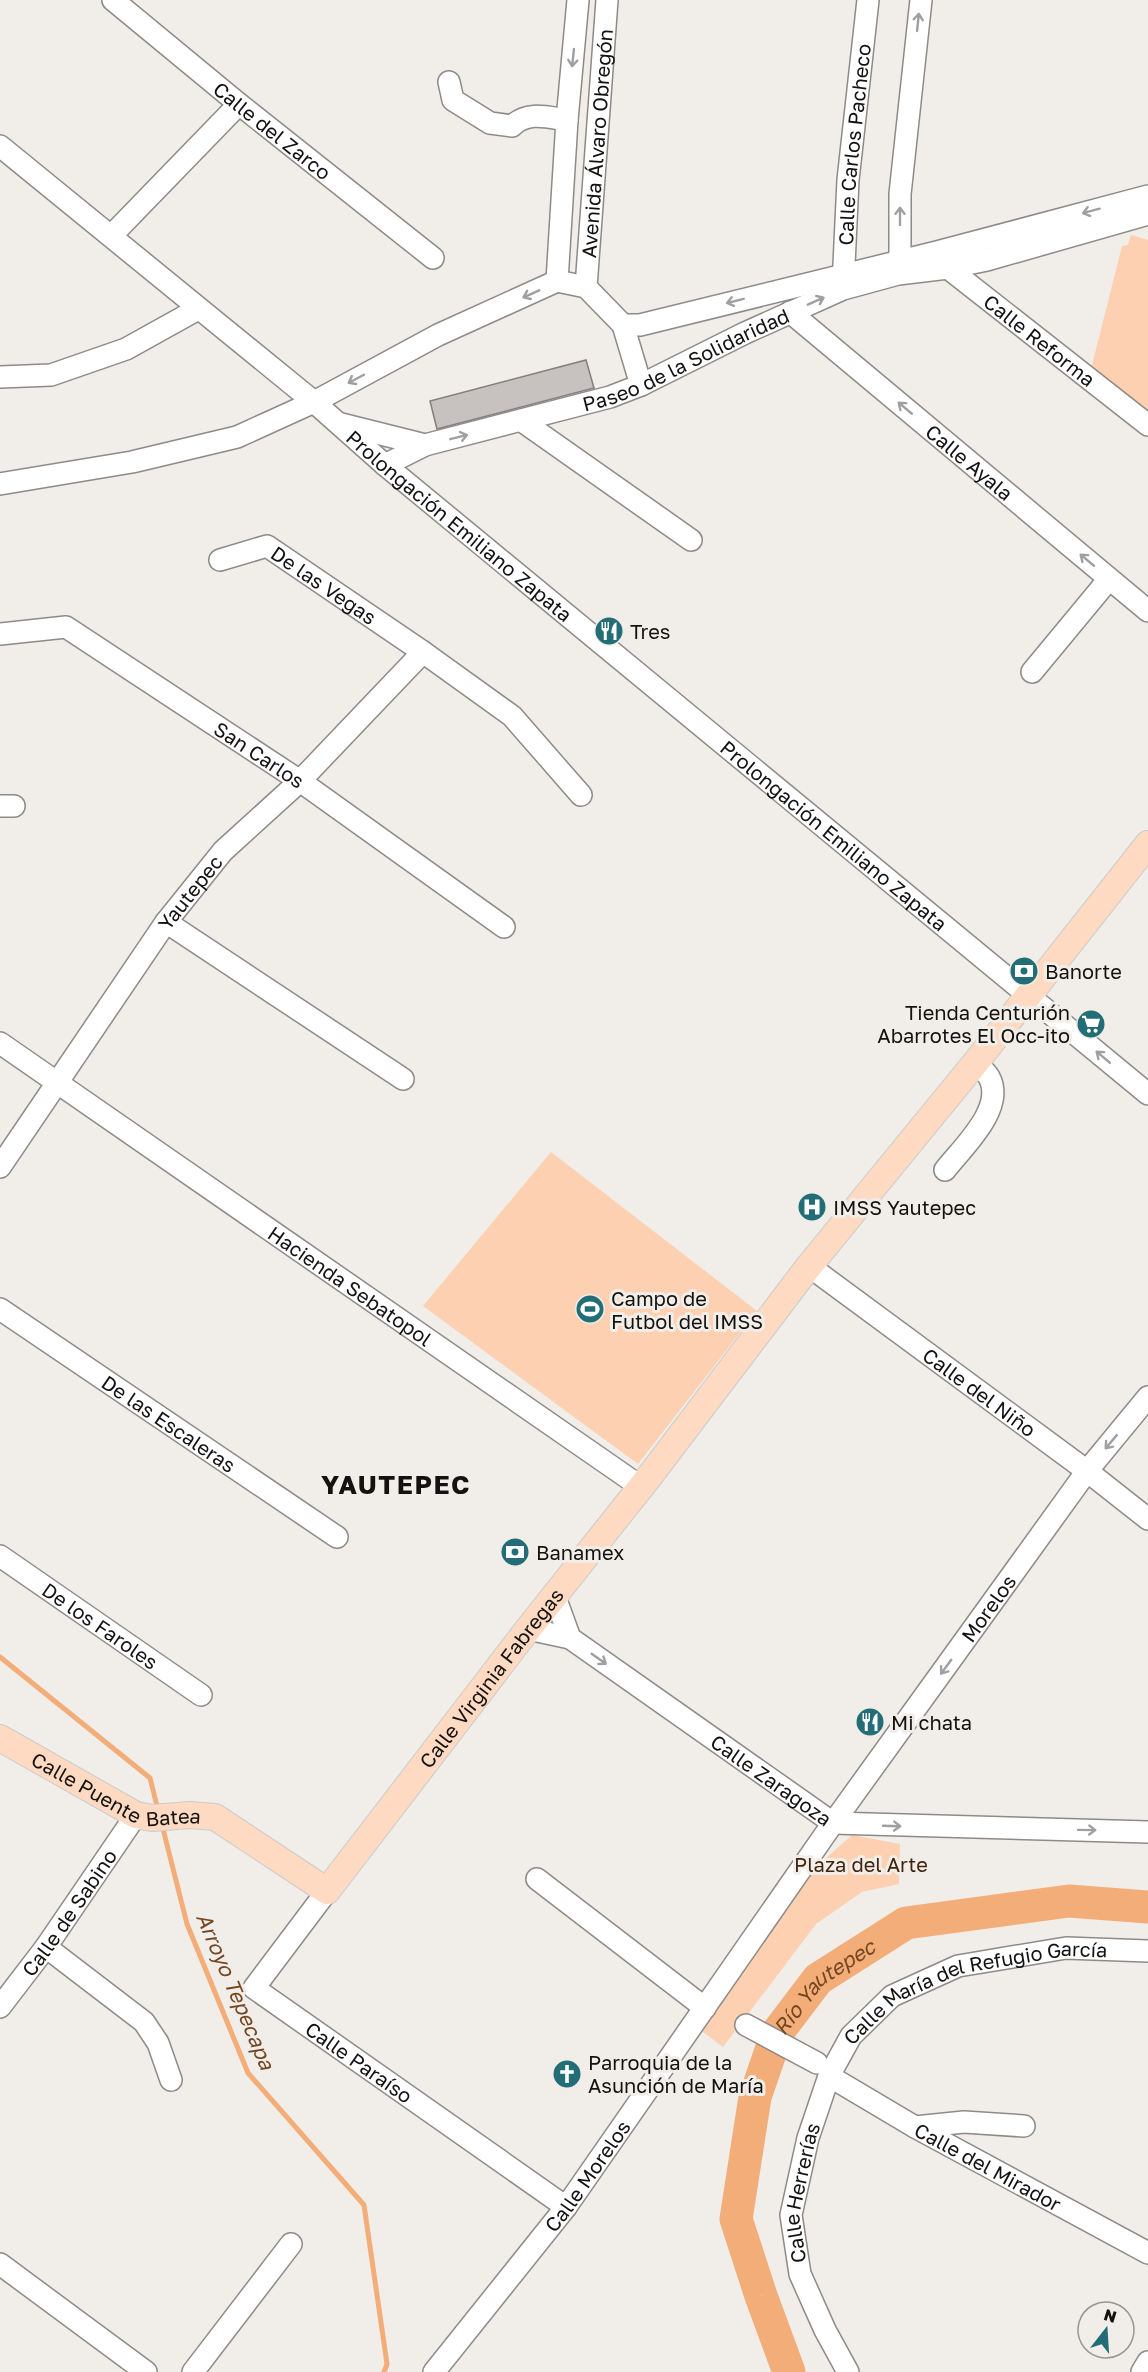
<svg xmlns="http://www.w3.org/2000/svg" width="1148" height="2372" viewBox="0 0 1148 2372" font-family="'Golos Text',sans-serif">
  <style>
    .green { fill: #fcd0b0 }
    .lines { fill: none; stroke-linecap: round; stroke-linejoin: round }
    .stream { stroke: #f3ad78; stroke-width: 5 }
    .river { stroke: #f3ad78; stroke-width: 33 }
    .building { fill: #c7c2bf; stroke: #837f7c; stroke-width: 1.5 }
    .minor-casing { stroke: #8f8a87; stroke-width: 24 }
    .major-casing { stroke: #cbcbcb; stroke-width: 28 }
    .minor { stroke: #fff; stroke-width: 21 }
    .major { stroke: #fddac1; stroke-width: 26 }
    .oneway { stroke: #a1a0a0 }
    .labels { text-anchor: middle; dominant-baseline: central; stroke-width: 6; stroke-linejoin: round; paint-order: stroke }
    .street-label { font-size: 20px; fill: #141211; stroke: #f1ede9 }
    .poi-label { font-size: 20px; fill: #141211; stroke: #f1ede9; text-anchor: start }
    .park-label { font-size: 20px; fill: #41250e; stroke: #f1ede9 }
    .water-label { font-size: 21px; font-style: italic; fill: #754721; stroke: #f1ede9 }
    .district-label { font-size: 26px; font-weight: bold; letter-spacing: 1.5px; fill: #141211; stroke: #f1ede9 }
  </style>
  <rect width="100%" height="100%" fill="#f1ede9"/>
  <g class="green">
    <polygon points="1131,235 1148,240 1148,412 1089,377 1122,246 1128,245"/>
    <polygon points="551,1152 757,1311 638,1464 423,1306"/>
    <polygon points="852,1835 900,1844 899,1884 862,1892 816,1924 723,2047 702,2031 815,1868"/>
  </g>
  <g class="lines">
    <g class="stream">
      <polyline points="0,1657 150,1778 158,1810"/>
      <polyline points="162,1825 187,1924 248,2073 364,2205 387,2364 384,2372"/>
    </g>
    <path class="river" id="s1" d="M789,2372L761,2296L736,2219L755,2097L777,2033L818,1979L906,1923L1069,1901L1148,1907"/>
  </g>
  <polygon class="building" points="586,360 594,388 437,429 430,401"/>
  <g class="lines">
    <g class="minor-casing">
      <g id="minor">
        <path id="s2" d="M113,0L239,104L433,258"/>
        <path d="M449,82L453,100L490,123L512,126C528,111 546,117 567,120"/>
        <path id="s3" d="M0,146L314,402L385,465L1148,1094"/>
        <polyline points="111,236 239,104"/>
        <path id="s4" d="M943,260L948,268L1148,425"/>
        <polyline points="898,273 900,261 900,194 921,0"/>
        <polyline points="557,281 567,120 578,0"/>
        <path id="s5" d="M843,286L848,180L868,0"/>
        <path id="s6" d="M586,287L607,0"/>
        <path id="s7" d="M790,312L1148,611"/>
        <polyline points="623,325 641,385"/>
        <polyline points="0,377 51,375 126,349 198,309"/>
        <polyline points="522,421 691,540"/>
        <polyline points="341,424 425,445"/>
        <path id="s8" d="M385,465L425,445L610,397L641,385L745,333L843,289L898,274L948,268L987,260L1148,214"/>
        <polyline points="0,484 132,462 237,437 314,402 438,335 557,281 586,287 623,325 640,325 937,252 1148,196"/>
        <path id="s9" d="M220,560L267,546L423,652L512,716L581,795"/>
        <path id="s10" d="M0,634L66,627L300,781L504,927"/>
        <polyline points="1032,672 1109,579"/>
        <polyline points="0,806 14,806"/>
        <polyline points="166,922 403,1079"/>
        <path id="s11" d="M0,1043L641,1487"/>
        <path id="s12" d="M0,1167L166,922L223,851L300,781L423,652"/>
        <path d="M945,1170C963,1147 1006,1108 989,1077C986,1072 980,1067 976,1062"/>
        <path id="s13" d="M809,1266L1087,1471L1148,1519"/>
        <path id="s14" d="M0,1309L337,1537"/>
        <path id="s15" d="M0,1556L201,1695"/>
        <path id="s16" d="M555,1597L570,1638L833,1823L1148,1832"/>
        <polyline points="528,1629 570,1638"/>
        <polyline points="537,1879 705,2008"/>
        <path id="s17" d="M327,1891L254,1988L566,2207"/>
        <polyline points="46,1947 144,2022 158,2043 171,2080"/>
        <path id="s18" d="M0,2007L46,1947L136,1815"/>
        <polyline points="746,2025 817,2063"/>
        <path id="s19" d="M829,2076L915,2127L1148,2253"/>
        <polyline points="915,2127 964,2122 1024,2126"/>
        <polyline points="0,2264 146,2372"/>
        <polyline points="193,2372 291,2244"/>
        <path id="s20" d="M434,2372L566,2207L833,1823L1087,1471L1148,1397"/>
        <path id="s21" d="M848,2372L825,2330L800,2274L791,2215L808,2138L829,2076L851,2036L892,1996L958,1966L1066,1948L1148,1951"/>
        <polyline points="1142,2372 1148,2362"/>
      </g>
    </g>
    <g class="major-casing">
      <g id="major">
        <path id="s22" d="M0,1738L136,1815L152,1818L190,1815L215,1817L327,1891L528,1629L649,1477L809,1266L976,1062L1148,844"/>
      </g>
    </g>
    <use href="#minor" class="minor"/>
    <use href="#major" class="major"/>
  </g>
  <defs><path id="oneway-shaft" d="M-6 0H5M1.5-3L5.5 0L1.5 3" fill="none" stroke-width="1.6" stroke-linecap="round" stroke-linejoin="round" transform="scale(1.5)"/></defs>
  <g class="oneway">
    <use href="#oneway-shaft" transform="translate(918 22) rotate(-84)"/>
    <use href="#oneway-shaft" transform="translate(573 58) rotate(96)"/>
    <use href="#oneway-shaft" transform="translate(1091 211) rotate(165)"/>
    <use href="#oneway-shaft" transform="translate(900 216) rotate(-90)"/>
    <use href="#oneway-shaft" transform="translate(531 294) rotate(156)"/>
    <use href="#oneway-shaft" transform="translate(735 301) rotate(166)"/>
    <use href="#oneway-shaft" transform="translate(816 301) rotate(-24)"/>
    <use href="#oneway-shaft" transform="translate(356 379) rotate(152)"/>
    <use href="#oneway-shaft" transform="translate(905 408) rotate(-140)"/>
    <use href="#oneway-shaft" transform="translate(459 437) rotate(-14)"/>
    <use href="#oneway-shaft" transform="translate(1087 560) rotate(-140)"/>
    <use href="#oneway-shaft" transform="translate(1103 1057) rotate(-140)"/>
    <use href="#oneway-shaft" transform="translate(1111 1442) rotate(130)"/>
    <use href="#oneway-shaft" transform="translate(599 1659) rotate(35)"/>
    <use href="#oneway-shaft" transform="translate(946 1667) rotate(126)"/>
    <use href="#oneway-shaft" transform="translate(892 1826) rotate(2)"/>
    <use href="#oneway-shaft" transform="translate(1087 1830) rotate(1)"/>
  </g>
  <defs>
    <g id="restaurant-disc" transform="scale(1.5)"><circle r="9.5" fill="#236d77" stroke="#f1ede9"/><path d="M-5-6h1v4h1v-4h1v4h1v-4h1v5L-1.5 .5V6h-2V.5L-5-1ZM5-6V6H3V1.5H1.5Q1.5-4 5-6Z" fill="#fff"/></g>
    <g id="bank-disc" transform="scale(1.5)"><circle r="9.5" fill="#236d77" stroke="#f1ede9"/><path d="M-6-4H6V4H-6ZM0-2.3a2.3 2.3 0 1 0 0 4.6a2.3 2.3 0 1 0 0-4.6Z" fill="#fff"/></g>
    <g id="supermarket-disc" transform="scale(1.5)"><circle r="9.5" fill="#236d77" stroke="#f1ede9"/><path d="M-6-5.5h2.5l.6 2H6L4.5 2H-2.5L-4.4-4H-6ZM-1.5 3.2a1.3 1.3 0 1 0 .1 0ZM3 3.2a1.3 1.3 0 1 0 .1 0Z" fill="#fff"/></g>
    <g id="hospital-disc" transform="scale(1.5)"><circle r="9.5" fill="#236d77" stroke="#f1ede9"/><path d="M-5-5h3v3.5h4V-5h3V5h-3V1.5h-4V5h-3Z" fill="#fff"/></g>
    <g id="stadium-disc" transform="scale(1.5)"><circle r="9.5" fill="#236d77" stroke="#f1ede9"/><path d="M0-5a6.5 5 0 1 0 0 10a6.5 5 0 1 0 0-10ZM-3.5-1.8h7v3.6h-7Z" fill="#fff"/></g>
    <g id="church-disc" transform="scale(1.5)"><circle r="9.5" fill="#236d77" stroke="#f1ede9"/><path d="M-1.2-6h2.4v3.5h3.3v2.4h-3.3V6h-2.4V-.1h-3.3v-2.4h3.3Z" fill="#fff"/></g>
  </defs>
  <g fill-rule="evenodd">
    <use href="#restaurant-disc" x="609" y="631"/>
    <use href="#bank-disc" x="1024" y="971"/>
    <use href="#supermarket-disc" x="1091" y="1024"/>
    <use href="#hospital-disc" x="812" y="1207"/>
    <use href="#stadium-disc" x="590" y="1309"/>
    <use href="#bank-disc" x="515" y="1552"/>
    <use href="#restaurant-disc" x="870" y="1722"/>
    <use href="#church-disc" x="567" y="2074"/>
  </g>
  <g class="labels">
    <g class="street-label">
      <text stroke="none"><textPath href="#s2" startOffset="206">Calle del Zarco</textPath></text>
      <text stroke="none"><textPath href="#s6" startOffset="144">Avenida Álvaro Obregón</textPath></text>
      <text stroke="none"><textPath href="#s5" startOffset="142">Calle Carlos Pacheco</textPath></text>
      <text stroke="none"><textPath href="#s4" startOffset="126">Calle Reforma</textPath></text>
      <text stroke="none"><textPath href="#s8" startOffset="320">Paseo de la Solidaridad</textPath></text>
      <text stroke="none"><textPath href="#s7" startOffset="234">Calle Ayala</textPath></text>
      <text stroke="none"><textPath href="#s3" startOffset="596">Prolongación Emiliano Zapata</textPath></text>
      <text stroke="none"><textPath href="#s9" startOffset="118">De las Vegas</textPath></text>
      <text stroke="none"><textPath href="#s10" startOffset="298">San Carlos</textPath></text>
      <text stroke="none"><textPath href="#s3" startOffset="1082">Prolongación Emiliano Zapata</textPath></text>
      <text stroke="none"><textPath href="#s12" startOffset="334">Yautepec</textPath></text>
      <text stroke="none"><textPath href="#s11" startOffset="426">Hacienda Sebatopol</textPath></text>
      <text stroke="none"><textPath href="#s13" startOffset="212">Calle del Niño</textPath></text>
      <text stroke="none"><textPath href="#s14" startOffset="204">De las Escaleras</textPath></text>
      <text stroke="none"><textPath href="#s20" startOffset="944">Morelos</textPath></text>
      <text stroke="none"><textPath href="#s15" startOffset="122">De los Faroles</textPath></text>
      <text stroke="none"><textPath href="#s22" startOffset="639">Calle Virginia Fabregas</textPath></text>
      <text stroke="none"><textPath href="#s16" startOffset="290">Calle Zaragoza</textPath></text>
      <text stroke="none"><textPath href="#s22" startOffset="130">Calle Puente Batea</textPath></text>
      <text stroke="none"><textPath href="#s18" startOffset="117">Calle de Sabino</textPath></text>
      <text stroke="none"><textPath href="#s21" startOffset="496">Calle María del Refugio García</textPath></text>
      <text stroke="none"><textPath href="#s17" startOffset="250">Calle Paraíso</textPath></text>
      <text stroke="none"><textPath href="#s19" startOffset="183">Calle del Mirador</textPath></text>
      <text stroke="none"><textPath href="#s20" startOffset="249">Calle Morelos</textPath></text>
      <text stroke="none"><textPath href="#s21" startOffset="192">Calle Herrerías</textPath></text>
    </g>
    <g class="poi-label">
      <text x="630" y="631">Tres</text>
      <text x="1045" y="971">Banorte</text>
      <text x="1070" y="1012" text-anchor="end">Tienda Centurión<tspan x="1070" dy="23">Abarrotes El Occ-ito</tspan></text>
      <text x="833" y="1207">IMSS Yautepec</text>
      <text x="611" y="1298">Campo de<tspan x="611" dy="23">Futbol del IMSS</tspan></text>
      <text x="536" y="1552">Banamex</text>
      <text x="891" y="1722">Mi chata</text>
      <text x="588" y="2062">Parroquia de la<tspan x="588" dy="23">Asunción de María</tspan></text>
    </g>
    <g class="park-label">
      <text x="861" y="1864">Plaza del Arte</text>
    </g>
    <g class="water-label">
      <text stroke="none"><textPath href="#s1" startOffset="420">Río Yautepec</textPath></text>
      <text transform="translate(236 1991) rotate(67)">Arroyo Tepecapa</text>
    </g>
    <g class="district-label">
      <text x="396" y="1484">YAUTEPEC</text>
    </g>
  </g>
  <g transform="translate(1106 2330) rotate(17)"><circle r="28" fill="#f1ede9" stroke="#999593" stroke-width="1.5"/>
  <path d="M0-4.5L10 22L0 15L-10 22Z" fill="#236d77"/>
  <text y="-9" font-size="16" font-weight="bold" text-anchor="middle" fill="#141211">N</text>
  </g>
</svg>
